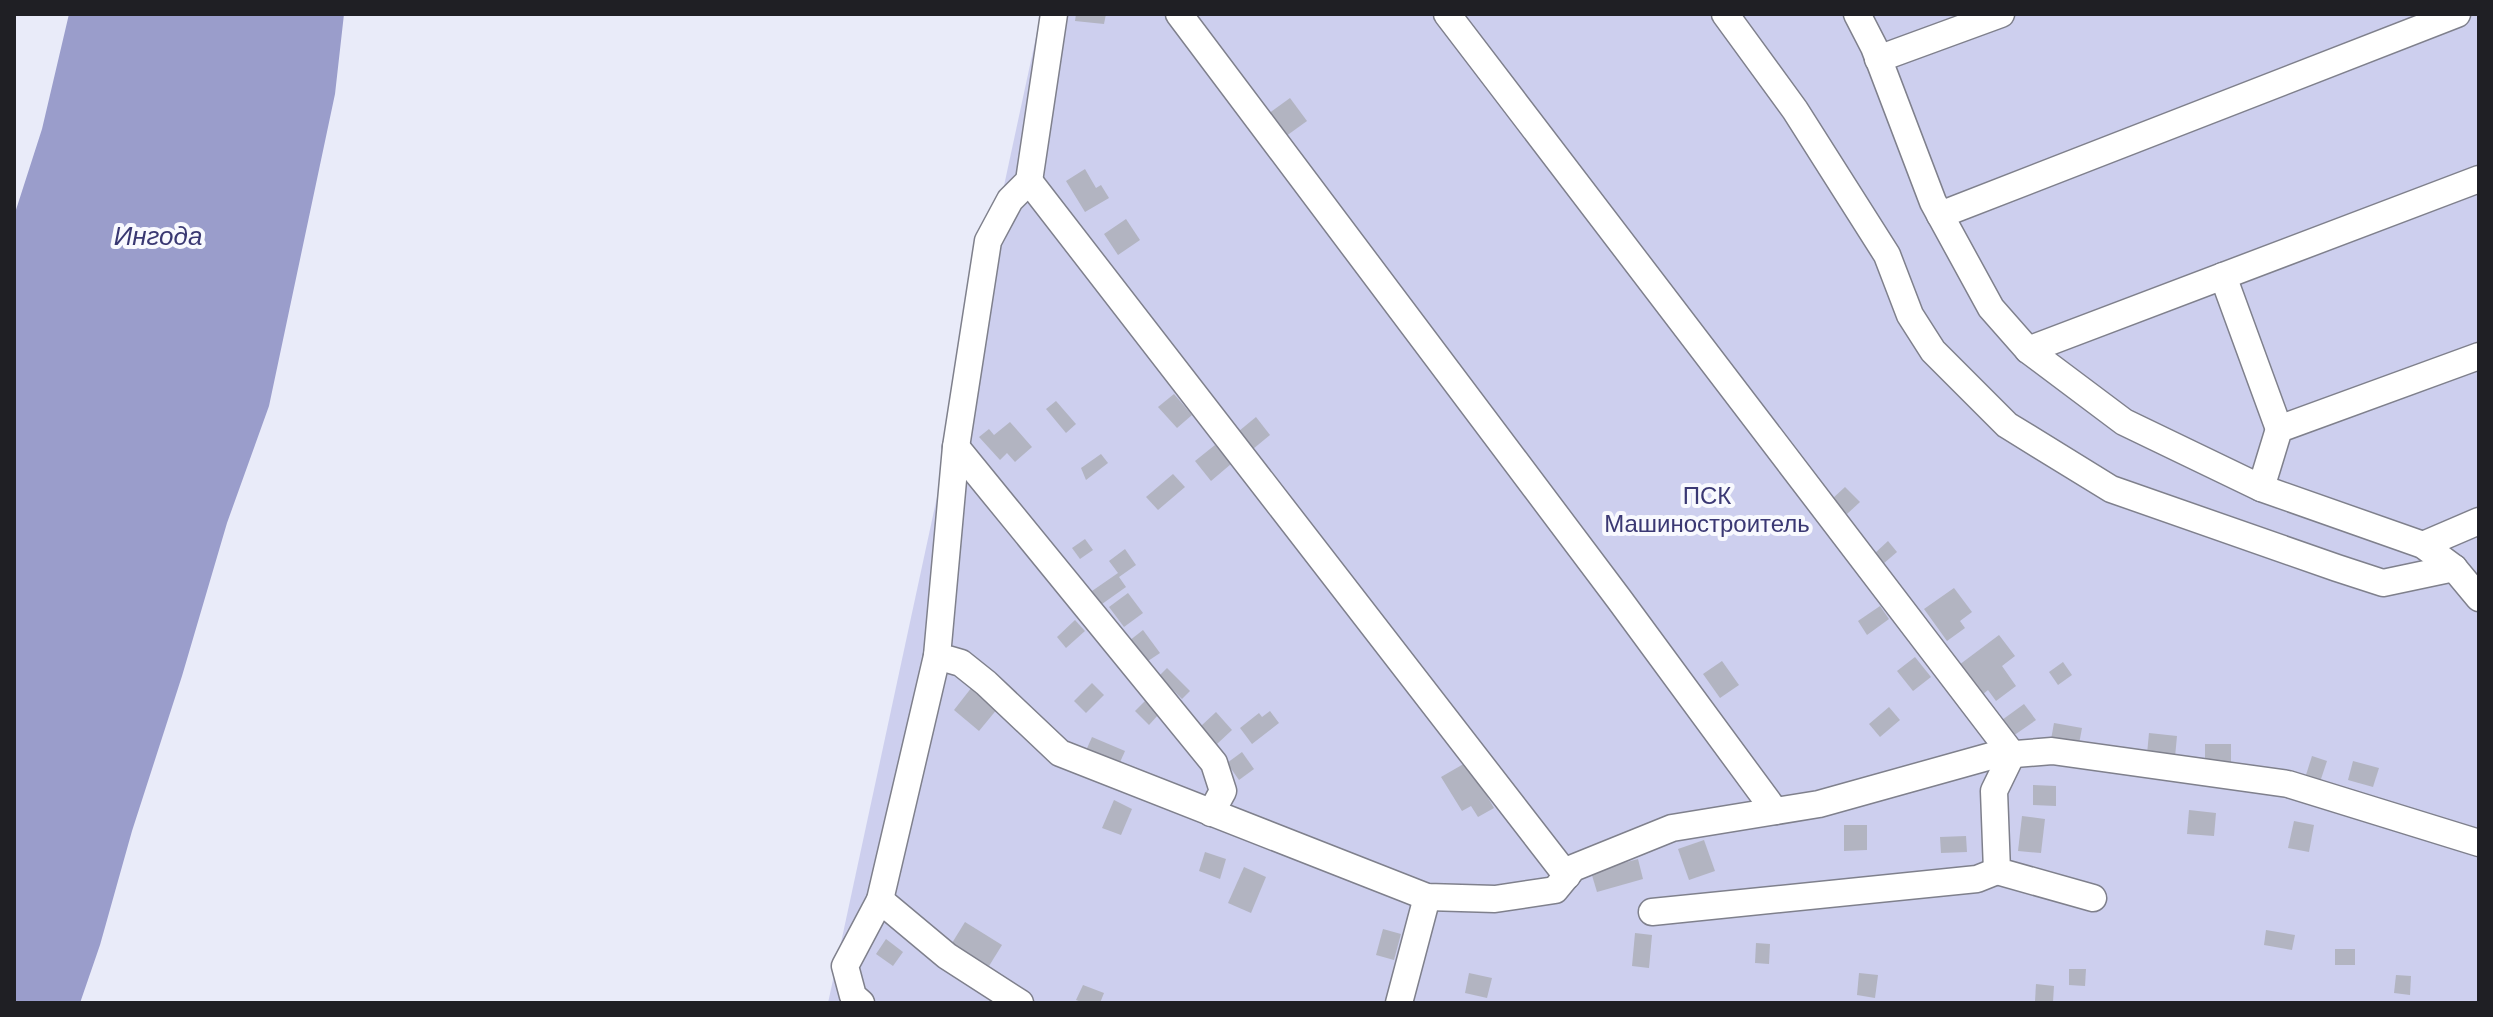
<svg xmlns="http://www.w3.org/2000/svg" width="2493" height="1017" viewBox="0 0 2493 1017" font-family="Helvetica,sans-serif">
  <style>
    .green { fill: #cdcfee }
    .water { fill: #9a9dcb }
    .building { fill: #b2b4c1 }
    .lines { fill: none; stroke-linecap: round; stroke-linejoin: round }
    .minor-casing { stroke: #7f808c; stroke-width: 29 }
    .minor { stroke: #fff; stroke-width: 26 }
    .labels { text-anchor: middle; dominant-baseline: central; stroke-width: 8; stroke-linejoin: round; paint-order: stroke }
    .park-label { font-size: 24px; fill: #3a3873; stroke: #f8f9fe }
    .water-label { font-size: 26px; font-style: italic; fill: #393872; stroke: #f8f9fe }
  </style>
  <rect width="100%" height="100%" fill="#e9ebf9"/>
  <polygon class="green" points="1041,14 2479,14 2479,1003 828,1003"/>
  <polygon class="water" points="69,14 344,14 335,94 269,406 227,523 182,676 132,831 100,945 80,1003 14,1003 14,216 42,129"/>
  <g class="building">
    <polygon points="1076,14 1106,14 1104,24 1075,21"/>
    <polygon points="1290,98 1307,121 1282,139 1265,116"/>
    <polygon points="1085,169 1096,188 1101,185 1109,198 1085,212 1066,181"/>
    <polygon points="1126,219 1140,240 1118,255 1104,234"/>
    <polygon points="1174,394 1192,415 1177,428 1158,407"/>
    <polygon points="1056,401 1076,424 1066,433 1046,409"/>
    <polygon points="1256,417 1270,435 1253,449 1239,431"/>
    <polygon points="1010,422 1032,447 1015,462 1007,453 1000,460 979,437 989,429 994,435"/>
    <polygon points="1215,445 1231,464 1211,481 1195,461"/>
    <polygon points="1101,454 1108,463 1086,480 1081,468"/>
    <polygon points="1173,474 1185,487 1158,510 1146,497"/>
    <polygon points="1845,487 1860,502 1847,514 1832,499"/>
    <polygon points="1085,539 1093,550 1080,559 1072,548"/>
    <polygon points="1888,541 1897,552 1883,564 1874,554"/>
    <polygon points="1125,549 1136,565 1119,577 1126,587 1102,604 1092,591 1118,573 1109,561"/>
    <polygon points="1954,588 1972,612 1960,621 1965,628 1947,641 1924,609"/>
    <polygon points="1128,593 1143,613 1124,627 1109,607"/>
    <polygon points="1880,606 1889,619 1867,635 1858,621"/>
    <polygon points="1075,620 1085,631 1066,648 1057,637"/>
    <polygon points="1143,630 1160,653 1145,663 1129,641"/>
    <polygon points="1999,635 2015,656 2002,666 2016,686 1996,701 1988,690 1982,695 1959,665"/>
    <polygon points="1915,657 1931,677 1913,691 1897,671"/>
    <polygon points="1722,661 1739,685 1720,698 1703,674"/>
    <polygon points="2063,662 2072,675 2058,685 2049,672"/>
    <polygon points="1167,668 1190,691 1182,699 1159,676"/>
    <polygon points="1092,683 1104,695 1086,713 1074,701"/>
    <polygon points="972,687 998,708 979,731 954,710"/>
    <polygon points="1145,701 1159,714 1149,725 1135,711"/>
    <polygon points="2024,704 2036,720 2013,736 2002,720"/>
    <polygon points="1889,707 1900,720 1880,737 1869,724"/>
    <polygon points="1270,711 1279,723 1252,744 1240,728 1259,713 1262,717"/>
    <polygon points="1216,712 1232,730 1217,744 1201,726"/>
    <polygon points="2054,723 2082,728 2078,749 2050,745"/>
    <polygon points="2149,733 2177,736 2175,757 2147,754"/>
    <polygon points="1092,737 1125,751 1117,769 1084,755"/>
    <rect x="2205" y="744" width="26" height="20"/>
    <polygon points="1242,752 1254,769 1239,780 1227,763"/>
    <polygon points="2312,756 2327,761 2320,782 2305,778"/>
    <polygon points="2353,761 2379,768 2373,787 2348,780"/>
    <polygon points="1467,762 1494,808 1478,817 1471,806 1462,811 1441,777"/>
    <polygon points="2033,785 2056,786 2056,806 2033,805"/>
    <polygon points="1114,800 1132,809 1121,835 1102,828"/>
    <polygon points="2189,810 2216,813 2214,836 2187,834"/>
    <polygon points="2022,816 2045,819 2041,853 2018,851"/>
    <polygon points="2294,821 2314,825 2309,852 2288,848"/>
    <polygon points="1844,825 1867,825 1867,850 1844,851"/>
    <polygon points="1966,836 1967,852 1941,853 1940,837"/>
    <polygon points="1704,840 1715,871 1689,880 1678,849"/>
    <polygon points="1205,852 1226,859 1220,879 1199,871"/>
    <polygon points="1638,859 1643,879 1597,892 1591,872"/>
    <polygon points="1244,867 1266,877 1251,913 1228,903"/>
    <polygon points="965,922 1002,945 989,966 952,943"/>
    <polygon points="1383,929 1401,934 1394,960 1376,955"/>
    <polygon points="2266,930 2295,935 2292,950 2264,945"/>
    <polygon points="1635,933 1652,935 1649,968 1632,966"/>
    <polygon points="886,939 903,952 893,966 876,954"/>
    <polygon points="1756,943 1770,944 1769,964 1755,963"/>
    <rect x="2335" y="949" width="20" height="16"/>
    <polygon points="2069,969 2086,969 2085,986 2069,985"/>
    <polygon points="1469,973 1492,978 1487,998 1465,993"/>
    <polygon points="1859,973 1878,975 1875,998 1857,995"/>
    <polygon points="2396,975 2411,976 2410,995 2394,993"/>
    <polygon points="2036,984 2054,986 2053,1002 2035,1001"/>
    <polygon points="1083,985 1104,993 1100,1003 1084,1003 1076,1000"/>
  </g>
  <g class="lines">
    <g class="minor-casing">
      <g id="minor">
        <polyline points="1054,14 1029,181 1010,200 988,241 956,447 937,656 961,663 986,683 1060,753 1427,897 1495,899 1555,890 1573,868 1672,828 1819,804 1991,756 2052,751 2288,784 2479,843"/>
        <polyline points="1179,14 1619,599 1775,811"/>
        <polyline points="1447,14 2012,754 1994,791 1997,871 2093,898"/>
        <polyline points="1725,14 1795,110 1887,255 1910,315 1933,351 2007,425 2111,489 2337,568 2383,583 2454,568"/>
        <polyline points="1857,14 1874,47 1933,202 1991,308 2028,350 2124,422 2261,488 2423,545 2454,568 2479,598"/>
        <polyline points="1878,59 2001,14"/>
        <polyline points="1029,181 1567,876"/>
        <polyline points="1940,215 2457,14"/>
        <polyline points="2223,276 2279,429"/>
        <polyline points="2028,350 2479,179"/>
        <polyline points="956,447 1214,763 1223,791 1211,813"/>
        <polyline points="2261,488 2279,429 2479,356"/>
        <polyline points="2423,545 2479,521"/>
        <polyline points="880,900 947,956 1020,1003"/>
        <polyline points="1652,912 1977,879 1997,871"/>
        <polyline points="861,1003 853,996 845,966 880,900 937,656"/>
        <polyline points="1399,1003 1427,897"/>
      </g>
    </g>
    <use href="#minor" class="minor"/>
  </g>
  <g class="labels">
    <g class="park-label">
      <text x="1707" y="495">ПСК<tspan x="1707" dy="28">Машиностроитель</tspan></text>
    </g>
    <g class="water-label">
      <text x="158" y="236">Ингода</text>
    </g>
  </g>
  <rect width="2493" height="1017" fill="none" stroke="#1f1f24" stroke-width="32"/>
</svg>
